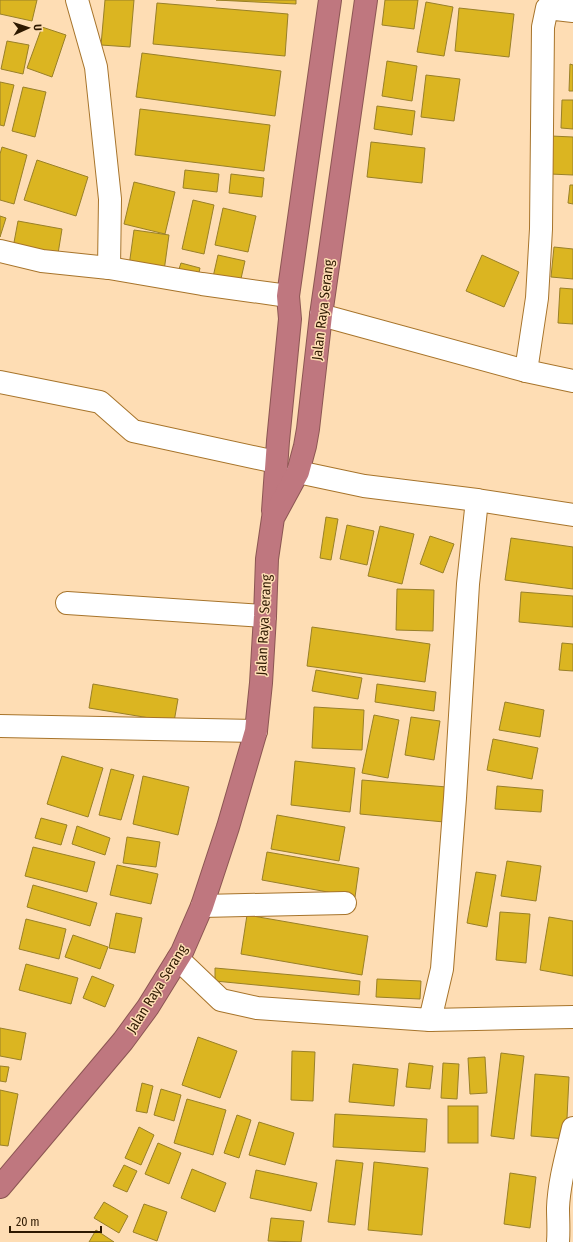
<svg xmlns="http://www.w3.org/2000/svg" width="573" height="1242" viewBox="0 0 573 1242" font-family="'Fira Sans Condensed',sans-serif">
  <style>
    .building { fill: #dbb521; stroke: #998028 }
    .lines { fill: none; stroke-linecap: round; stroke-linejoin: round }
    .minor-casing { stroke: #a7742b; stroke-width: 24 }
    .highway-casing { stroke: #8c5653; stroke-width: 24 }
    .minor { stroke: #fff; stroke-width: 22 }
    .highway { stroke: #bf777f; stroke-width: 22 }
    .labels { text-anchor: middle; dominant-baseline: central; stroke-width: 3; stroke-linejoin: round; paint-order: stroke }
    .street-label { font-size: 14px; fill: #2e1900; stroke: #feddb4 }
  </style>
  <rect width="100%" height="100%" fill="#feddb4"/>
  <g class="building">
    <polygon points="0,0 37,0 32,21 0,14"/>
    <polygon points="105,0 134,0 130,47 101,45"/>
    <polygon points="216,0 296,0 296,4"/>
    <polygon points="385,0 418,0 414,29 382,25"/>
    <polygon points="426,2 453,7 444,56 417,52"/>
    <polygon points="157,3 288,14 285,56 153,44"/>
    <polygon points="459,8 514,14 509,57 455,51"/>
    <polygon points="42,27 66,35 52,77 27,68"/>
    <polygon points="7,41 29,45 23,74 1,69"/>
    <polygon points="142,53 281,71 275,116 136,97"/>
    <polygon points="387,61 417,66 412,101 382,96"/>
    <polygon points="570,64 573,65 573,91 569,91"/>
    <polygon points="426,75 460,79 454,121 421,117"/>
    <polygon points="0,82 14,85 4,126 0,125"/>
    <polygon points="23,87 46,92 35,137 12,131"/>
    <polygon points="562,100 573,100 573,129 561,128"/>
    <polygon points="377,106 415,111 412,135 374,129"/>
    <polygon points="140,109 270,125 264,171 135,155"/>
    <polygon points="551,136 573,137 573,175 550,174"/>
    <polygon points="371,142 425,148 422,183 367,177"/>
    <polygon points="2,147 27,155 14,204 0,200 0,154"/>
    <polygon points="37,160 88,177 76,216 24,200"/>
    <polygon points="185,170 219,174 217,192 183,188"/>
    <polygon points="231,174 264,178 262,197 229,193"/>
    <polygon points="134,182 175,192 165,234 124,224"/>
    <polygon points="570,185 573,185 573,204 568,203"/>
    <polygon points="193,200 214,205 204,254 182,249"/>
    <polygon points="223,208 256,216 248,252 215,245"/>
    <polygon points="0,216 6,218 0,237"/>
    <polygon points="18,221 62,229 57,260 12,253"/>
    <polygon points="134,230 169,235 164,271 129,266"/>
    <polygon points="554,247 573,249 573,279 551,277"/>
    <polygon points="218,255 245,261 240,283 213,277"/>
    <polygon points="482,255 519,272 504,307 466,291"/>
    <polygon points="181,263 200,268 198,277 178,272"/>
    <polygon points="560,288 573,289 573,324 558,323"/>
    <polygon points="326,517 338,519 331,560 320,558"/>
    <polygon points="347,525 374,531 367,565 340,559"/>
    <polygon points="380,526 414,534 402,584 368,576"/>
    <polygon points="430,536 454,544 443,573 420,564"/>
    <polygon points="511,538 573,547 573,589 505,580"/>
    <polygon points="397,589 434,590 433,631 396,630"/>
    <polygon points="521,592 573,596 573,627 519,622"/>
    <polygon points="312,627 430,644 425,682 307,666"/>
    <polygon points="562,643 573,644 573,671 559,670"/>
    <polygon points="316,670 362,678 358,699 312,691"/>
    <polygon points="93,684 178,699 174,722 89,708"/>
    <polygon points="377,684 436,692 434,711 375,702"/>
    <polygon points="505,702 544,710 540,737 499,730"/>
    <polygon points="314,707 364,710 362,750 312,748"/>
    <polygon points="374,715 399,720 388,778 362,773"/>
    <polygon points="411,717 440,721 434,760 405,755"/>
    <polygon points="493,739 538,748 532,779 487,770"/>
    <polygon points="62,756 103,768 88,817 47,804"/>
    <polygon points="295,761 355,768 350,812 291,805"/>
    <polygon points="111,769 134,775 121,820 99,815"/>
    <polygon points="143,776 189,787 178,835 133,824"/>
    <polygon points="362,780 447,787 444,822 360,814"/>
    <polygon points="497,786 543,790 541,812 495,809"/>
    <polygon points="277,815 345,827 339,861 271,849"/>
    <polygon points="41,818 67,825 61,845 35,838"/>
    <polygon points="77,826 110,838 105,855 72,844"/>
    <polygon points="127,837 160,842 156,867 123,863"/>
    <polygon points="33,847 95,862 87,892 25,876"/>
    <polygon points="267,852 359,868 355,897 262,880"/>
    <polygon points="507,861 541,866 536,901 501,896"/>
    <polygon points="117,865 158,874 151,904 110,895"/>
    <polygon points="476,872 496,875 487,927 467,923"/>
    <polygon points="33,885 97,903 90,926 27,907"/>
    <polygon points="500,912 530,914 526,963 496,960"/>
    <polygon points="116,913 142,918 135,953 109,948"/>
    <polygon points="247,915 368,936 362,975 241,954"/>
    <polygon points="549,917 573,921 573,976 540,970"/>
    <polygon points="26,919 66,929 59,959 19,949"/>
    <polygon points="73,935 108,947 100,969 65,957"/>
    <polygon points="26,964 78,978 71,1004 19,990"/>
    <polygon points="215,968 360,981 359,995 215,981"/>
    <polygon points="92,976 114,985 105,1007 83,998"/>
    <polygon points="377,979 421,981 420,999 376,997"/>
    <polygon points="0,1028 26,1033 21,1060 0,1056"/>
    <polygon points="198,1037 237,1051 220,1098 182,1085"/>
    <polygon points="292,1051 315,1052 313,1101 291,1100"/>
    <polygon points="501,1053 524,1056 514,1139 491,1136"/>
    <polygon points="485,1057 487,1093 470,1094 468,1058"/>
    <polygon points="409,1063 433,1066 430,1089 406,1087"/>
    <polygon points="443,1063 459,1064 457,1099 441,1098"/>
    <polygon points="353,1064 398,1069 394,1106 349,1102"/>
    <polygon points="0,1066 9,1067 6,1082 0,1081"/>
    <polygon points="535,1074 569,1077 566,1139 531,1136"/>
    <polygon points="142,1083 153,1086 147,1113 136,1111"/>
    <polygon points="161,1089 181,1095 174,1121 154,1115"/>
    <polygon points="0,1090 18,1094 8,1146 0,1145"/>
    <polygon points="187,1099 226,1110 213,1155 174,1143"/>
    <rect x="448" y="1106" width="30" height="37"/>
    <polygon points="335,1114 427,1119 425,1152 333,1147"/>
    <polygon points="237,1115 251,1120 239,1158 224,1153"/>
    <polygon points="259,1122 294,1133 285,1165 249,1155"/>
    <polygon points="139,1127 154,1135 141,1165 125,1158"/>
    <polygon points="158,1143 181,1153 169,1184 145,1174"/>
    <polygon points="336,1160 363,1163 355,1225 328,1222"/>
    <polygon points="374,1162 428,1168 422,1235 368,1230"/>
    <polygon points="124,1165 137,1171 127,1192 113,1186"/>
    <polygon points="192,1169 226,1183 215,1212 181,1198"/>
    <polygon points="256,1170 317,1183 311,1211 250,1198"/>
    <polygon points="510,1173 536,1177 530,1228 504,1224"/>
    <polygon points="104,1202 128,1216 119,1233 94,1218"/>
    <polygon points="144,1204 167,1212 157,1241 133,1232"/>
    <polygon points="271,1218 304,1221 301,1242 268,1241"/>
    <polygon points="96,1230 114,1242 89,1242"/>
  </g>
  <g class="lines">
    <g class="minor-casing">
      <g id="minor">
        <polyline points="77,0 96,67 110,199 109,268"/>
        <polyline points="0,251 42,261 109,268 202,284 288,296"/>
        <polyline points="321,315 526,371 573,381"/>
        <polyline points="526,371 537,298 541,229 543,27 547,8 573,11"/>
        <polyline points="0,382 100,402 133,431 276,462"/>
        <polyline points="298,472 364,486 477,500 573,515"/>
        <polyline points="67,603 265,616"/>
        <polyline points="0,726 256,731"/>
        <polyline points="202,906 345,903"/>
        <polyline points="178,959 221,1000 257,1008 430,1020 442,969 455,798 468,584 477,500"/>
        <polyline points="430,1020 573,1017"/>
        <path d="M558,1242C559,1230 558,1219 558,1208C559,1181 567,1154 573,1128"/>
      </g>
    </g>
    <g class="highway-casing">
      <g id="highway">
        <polyline points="273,511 278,441 290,319 288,296 330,0"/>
        <polyline points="0,1187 123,1041 148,1007 182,952 202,906 228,827 256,731 261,683 265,616 267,559 273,518 298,472 305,446 308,429 321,315 366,0"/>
      </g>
    </g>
    <use href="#minor" class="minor"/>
    <use href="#highway" class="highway"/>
  </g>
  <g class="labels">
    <g class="street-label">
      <text transform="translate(323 310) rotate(-83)">Jalan Raya Serang</text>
      <text transform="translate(264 625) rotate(-87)">Jalan Raya Serang</text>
      <text transform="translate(157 989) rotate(-58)">Jalan Raya Serang</text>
    </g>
  </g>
  <g transform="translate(28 28) rotate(87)" stroke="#feddb4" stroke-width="3" paint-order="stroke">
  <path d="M0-3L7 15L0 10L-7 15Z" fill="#2e1900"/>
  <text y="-6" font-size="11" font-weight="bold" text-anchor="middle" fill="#2e1900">U</text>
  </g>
  <path d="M10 1226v6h91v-6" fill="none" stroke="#2e1900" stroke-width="2"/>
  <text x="16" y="1226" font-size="12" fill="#2e1900" stroke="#feddb4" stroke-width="3" paint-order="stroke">20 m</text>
</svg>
